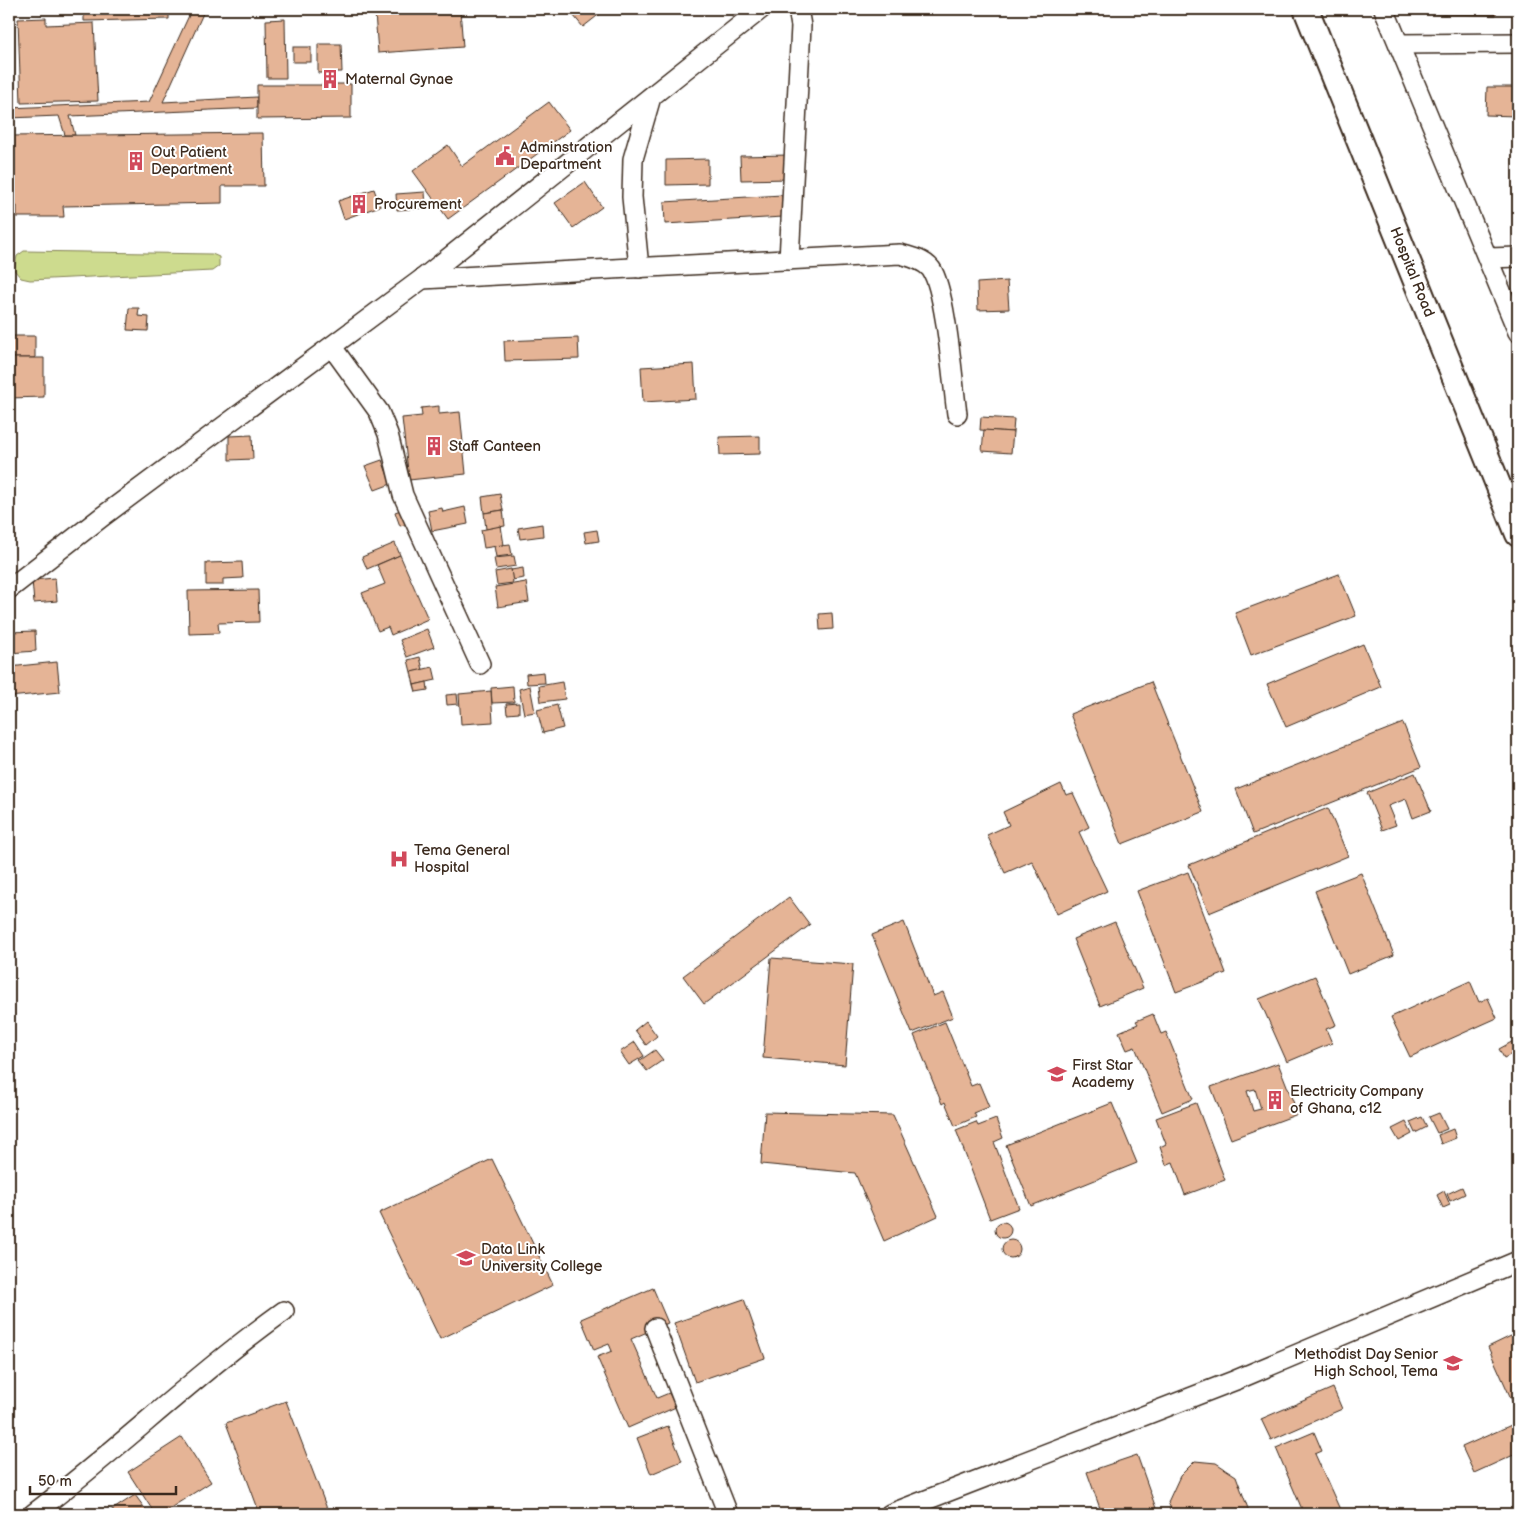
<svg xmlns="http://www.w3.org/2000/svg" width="1527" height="1523" viewBox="0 0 1527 1523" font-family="'Balsamiq Sans',sans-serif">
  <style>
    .green { fill: #cddb8e; stroke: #848256 }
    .building { fill: #e5b496; stroke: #3b2a1e; fill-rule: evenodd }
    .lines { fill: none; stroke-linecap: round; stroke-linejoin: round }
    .minor-casing { stroke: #3b2a1e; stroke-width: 22 }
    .major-casing { stroke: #3b2a1e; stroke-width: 28 }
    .minor { stroke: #fff; stroke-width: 19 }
    .major { stroke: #fff; stroke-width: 24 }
    .labels { text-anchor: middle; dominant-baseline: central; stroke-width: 4; stroke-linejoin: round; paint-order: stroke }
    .poi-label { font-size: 15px; fill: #3b2a1e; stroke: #fff; text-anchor: start }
    .street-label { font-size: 15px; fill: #3b2a1e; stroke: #fff }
  </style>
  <rect width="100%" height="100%" fill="#fff"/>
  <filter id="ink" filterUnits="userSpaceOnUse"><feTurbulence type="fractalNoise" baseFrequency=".02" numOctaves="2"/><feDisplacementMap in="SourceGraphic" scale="10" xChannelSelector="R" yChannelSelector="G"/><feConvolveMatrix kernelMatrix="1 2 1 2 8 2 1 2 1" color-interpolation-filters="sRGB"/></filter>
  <g filter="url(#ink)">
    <polygon class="green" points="24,251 212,254 219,257 219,266 212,271 30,280 21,278 14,270 17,256"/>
    <g class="building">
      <polygon points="84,9 169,9 169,19 84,21"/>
      <polygon points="192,9 205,9 163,102 257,97 257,108 70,116 75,135 65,135 59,116 9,118 9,108 149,102"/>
      <polygon points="418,9 460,9 463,47 378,53 375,13"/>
      <polygon points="568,9 606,9 583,27"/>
      <polygon points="1435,9 1496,9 1496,15 1435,14"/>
      <polygon points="46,18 46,25 94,23 98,101 21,103 18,19"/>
      <polygon points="285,19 286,78 267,78 266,20"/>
      <polygon points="318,44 341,44 342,72 334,72 334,84 351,84 351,118 257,119 257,85 325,85 325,73 318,73"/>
      <rect x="293" y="47" width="18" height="15"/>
      <polygon points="1487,87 1517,87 1516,116 1486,115"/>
      <polygon points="549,102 570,130 448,219 413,171 448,145 462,166"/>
      <polygon points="263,133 264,186 222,186 222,203 63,206 64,217 17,217 17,206 9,206 9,136"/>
      <polygon points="790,155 790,179 741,180 740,156"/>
      <polygon points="708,159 708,184 666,185 666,160"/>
      <polygon points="585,182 602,207 573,228 555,203"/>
      <polygon points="374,189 380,206 344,219 338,201"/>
      <polygon points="425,192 426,208 397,210 396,194"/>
      <polygon points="1514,192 1518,192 1518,245 1515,245"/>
      <polygon points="782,195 783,217 665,224 664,202"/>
      <polygon points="1007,281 1009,309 978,310 977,283"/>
      <polygon points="129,308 139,308 138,316 149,317 148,331 127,330"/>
      <rect x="9" y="336" width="26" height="22"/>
      <polygon points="578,338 579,359 505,361 504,341"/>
      <polygon points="9,358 44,358 44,397 9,398"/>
      <polygon points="694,364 696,399 643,402 641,367"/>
      <polygon points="439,406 439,414 460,412 466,474 409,480 402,418 422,416 421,408"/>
      <polygon points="981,417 1014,419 1013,432 980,430"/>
      <polygon points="984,430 1013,432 1011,453 982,451"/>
      <polygon points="252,435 253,459 229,460 229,436"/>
      <polygon points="760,436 760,454 720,455 719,437"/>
      <polygon points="382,460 391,484 375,490 365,466"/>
      <polygon points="500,494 503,510 484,513 482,497"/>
      <polygon points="465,507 468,524 432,531 428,511 442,508 443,512"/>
      <polygon points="403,509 408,524 400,526 395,512"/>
      <polygon points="503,510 505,526 486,529 484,513"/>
      <polygon points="542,524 543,536 520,539 518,528"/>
      <polygon points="501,526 504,545 484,548 481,530"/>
      <polygon points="597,530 599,541 586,543 584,532"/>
      <polygon points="395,543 400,555 367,569 362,557"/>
      <polygon points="510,544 512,555 496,557 494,546"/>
      <polygon points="400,555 428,619 391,635 388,627 378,631 362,593 385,584 377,565"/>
      <polygon points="514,556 516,566 496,569 494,558"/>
      <polygon points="242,562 243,578 223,579 223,585 206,585 206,563"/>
      <polygon points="523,568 524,578 512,580 511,570"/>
      <polygon points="511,569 513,583 497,585 495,572"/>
      <polygon points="1339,574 1356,616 1251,655 1235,613"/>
      <polygon points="55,578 57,601 34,603 32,580"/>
      <polygon points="526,582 529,602 498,607 495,587"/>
      <polygon points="258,590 259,622 218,623 219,633 189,634 188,591"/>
      <polygon points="832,613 833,629 820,630 819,614"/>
      <polygon points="427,629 434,647 407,657 400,640"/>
      <polygon points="35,631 36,651 9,653 9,632"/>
      <polygon points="1363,644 1381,687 1286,727 1267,684"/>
      <polygon points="420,657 423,670 411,672 408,660"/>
      <polygon points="57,662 60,692 9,697 9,667"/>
      <polygon points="433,667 436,680 414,685 411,672"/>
      <polygon points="544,672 545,683 527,684 526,674"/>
      <polygon points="427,682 428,690 416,692 414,685"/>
      <polygon points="562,682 565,699 541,702 539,686"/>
      <polygon points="1151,682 1203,812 1122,844 1070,714"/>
      <polygon points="513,686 514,702 492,703 491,688"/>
      <polygon points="530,686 535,712 524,714 519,689"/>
      <polygon points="491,691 493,722 461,724 459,694"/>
      <polygon points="457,694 458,704 447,705 446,695"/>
      <polygon points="519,703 519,713 507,714 506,704"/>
      <polygon points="557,705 563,728 543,733 537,710"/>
      <polygon points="1403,723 1421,767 1253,834 1236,789"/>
      <polygon points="1415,773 1431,811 1413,818 1406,799 1388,806 1396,825 1382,830 1367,793"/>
      <polygon points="1061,784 1066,795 1073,793 1089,827 1079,832 1107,891 1057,914 1032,861 1005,873 987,835 1009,825 1003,812"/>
      <polygon points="1328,808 1348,856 1209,913 1189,865"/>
      <polygon points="1188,872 1226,973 1176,992 1137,891"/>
      <polygon points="1361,873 1394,955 1348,974 1315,891"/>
      <polygon points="789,897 810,925 704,1004 683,976"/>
      <polygon points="904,922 933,996 943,992 953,1017 912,1033 872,935"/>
      <polygon points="1115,922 1143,988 1100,1006 1073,939"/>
      <polygon points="771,958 853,964 845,1065 763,1058"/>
      <polygon points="1315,976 1336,1025 1326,1029 1332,1043 1287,1062 1259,999"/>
      <polygon points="1470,981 1479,1002 1488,998 1497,1018 1410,1057 1391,1017"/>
      <polygon points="1153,1014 1161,1034 1166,1032 1193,1099 1162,1112 1135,1047 1127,1050 1119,1032 1138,1024 1136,1021"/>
      <polygon points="646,1021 657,1036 646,1045 635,1030"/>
      <polygon points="945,1022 971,1086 979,1083 989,1107 974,1113 976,1117 955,1126 945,1102 942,1104 914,1035"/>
      <polygon points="1517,1039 1518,1051 1504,1058 1499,1049"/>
      <polygon points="635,1042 644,1056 629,1065 620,1052"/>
      <polygon points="655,1050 663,1060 647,1071 639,1061"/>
      <path d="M1278,1063L1298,1114L1231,1139L1211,1087ZM1255,1089L1261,1109L1253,1111L1247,1091Z"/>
      <polygon points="1112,1103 1137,1163 1031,1206 1006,1145"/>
      <polygon points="1196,1103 1225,1180 1185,1195 1173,1162 1166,1165 1160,1147 1166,1144 1156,1118"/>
      <polygon points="765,1112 893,1115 938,1216 884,1241 855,1173 761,1164"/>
      <polygon points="1439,1113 1447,1129 1437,1133 1429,1117"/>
      <polygon points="1422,1117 1427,1127 1415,1133 1410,1122"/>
      <polygon points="996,1119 1003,1138 994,1142 1019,1208 990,1219 956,1130 976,1122 978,1126"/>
      <polygon points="1406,1122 1412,1134 1399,1141 1392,1129"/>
      <polygon points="1453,1129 1456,1138 1441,1144 1438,1135"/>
      <polygon points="492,1159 553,1285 440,1339 379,1213"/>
      <polygon points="1462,1187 1465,1194 1450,1201 1447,1194"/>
      <polygon points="1444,1191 1450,1205 1443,1208 1437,1195"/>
      <circle cx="1003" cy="1230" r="8"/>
      <circle cx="1011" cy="1249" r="9"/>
      <polygon points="653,1288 668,1323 631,1339 657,1398 669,1393 676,1407 628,1428 597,1357 612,1351 609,1344 594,1350 581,1319"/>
      <polygon points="744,1299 765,1358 695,1382 674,1323"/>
      <polygon points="1513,1335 1518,1346 1518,1414 1488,1347"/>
      <polygon points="1333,1388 1342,1409 1271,1440 1261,1419"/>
      <polygon points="286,1401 329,1514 260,1514 226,1423"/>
      <polygon points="1518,1422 1518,1453 1474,1473 1462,1447"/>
      <polygon points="668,1426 682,1461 651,1474 637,1438"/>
      <polygon points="1314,1432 1322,1451 1315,1454 1342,1514 1304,1514 1276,1448"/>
      <polygon points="182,1437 211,1482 161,1514 155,1514 128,1472"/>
      <polygon points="1137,1455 1158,1514 1102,1514 1087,1472"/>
      <polygon points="1195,1461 1216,1463 1236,1476 1250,1514 1173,1514 1168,1502 1180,1476"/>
      <polygon points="135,1495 149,1514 106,1514"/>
    </g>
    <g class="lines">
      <g class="minor-casing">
        <g id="minor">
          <polyline points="1384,9 1518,332"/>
          <polyline points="1399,44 1518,43"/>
          <polyline points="1489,258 1518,257"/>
          <polyline points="789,260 801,26 798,9"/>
          <polyline points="639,268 632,197 633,159 651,97"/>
          <path d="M422,279L900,254C911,257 924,260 931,269C946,290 953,385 957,414"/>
          <polyline points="332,347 379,412 388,434 403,495 480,664"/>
          <polyline points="9,589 103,516 422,279 761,9"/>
          <polyline points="655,1328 728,1514"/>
          <path d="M33,1514C119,1449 196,1374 284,1311"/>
          <polyline points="890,1514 1236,1380 1518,1261"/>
        </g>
      </g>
      <g class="major-casing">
        <polyline id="major" points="1306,9 1518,534"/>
      </g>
      <use href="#minor" class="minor"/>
      <use href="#major" class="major"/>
    </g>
  </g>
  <defs>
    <g id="building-bare" transform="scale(1.5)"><path d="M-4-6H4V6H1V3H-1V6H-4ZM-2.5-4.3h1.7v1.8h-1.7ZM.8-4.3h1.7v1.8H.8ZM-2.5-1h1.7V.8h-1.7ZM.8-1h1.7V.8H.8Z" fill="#d1495b" stroke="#fff" stroke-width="2.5" paint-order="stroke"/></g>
    <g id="civic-bare" transform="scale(1.5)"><path d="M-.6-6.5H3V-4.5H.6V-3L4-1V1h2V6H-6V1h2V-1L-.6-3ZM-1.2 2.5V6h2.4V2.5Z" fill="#d1495b" stroke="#fff" stroke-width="2.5" paint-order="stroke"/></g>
    <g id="hospital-bare" transform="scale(1.5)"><path d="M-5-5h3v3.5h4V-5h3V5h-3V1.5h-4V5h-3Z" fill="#d1495b" stroke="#fff" stroke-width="2.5" paint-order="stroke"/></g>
    <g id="school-bare" transform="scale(1.5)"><path d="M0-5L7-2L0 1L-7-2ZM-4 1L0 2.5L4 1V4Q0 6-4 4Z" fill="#d1495b" stroke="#fff" stroke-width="2.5" paint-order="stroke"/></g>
  </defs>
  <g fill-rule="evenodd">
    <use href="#building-bare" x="330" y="79"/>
    <use href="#civic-bare" x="505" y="156"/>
    <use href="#building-bare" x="136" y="161"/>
    <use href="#building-bare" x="359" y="204"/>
    <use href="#building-bare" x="434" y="446"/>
    <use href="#hospital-bare" x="399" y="859"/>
    <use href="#school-bare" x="1057" y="1074"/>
    <use href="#building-bare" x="1275" y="1100"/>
    <use href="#school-bare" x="466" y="1258"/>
    <use href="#school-bare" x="1453" y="1363"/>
  </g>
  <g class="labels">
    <g class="poi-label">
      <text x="345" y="79">Maternal Gynae</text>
      <text x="520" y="147">Adminstration<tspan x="520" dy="17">Department</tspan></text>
      <text x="151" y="152">Out Patient<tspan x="151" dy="17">Department</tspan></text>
      <text x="374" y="204">Procurement</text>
      <text x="449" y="446">Staff Canteen</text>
      <text x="414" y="850">Tema General<tspan x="414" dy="17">Hospital</tspan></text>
      <text x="1072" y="1065">First Star<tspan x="1072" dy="17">Academy</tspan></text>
      <text x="1290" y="1091">Electricity Company<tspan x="1290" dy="17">of Ghana, c12</tspan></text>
      <text x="481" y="1249">Data Link<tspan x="481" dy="17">University College</tspan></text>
      <text x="1438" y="1354" text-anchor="end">Methodist Day Senior<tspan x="1438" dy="17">High School, Tema</tspan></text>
    </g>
    <g class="street-label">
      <text transform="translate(1412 272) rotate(68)">Hospital Road</text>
    </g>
  </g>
  <rect width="1527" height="1523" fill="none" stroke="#fff" stroke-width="30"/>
  <rect x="15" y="15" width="1497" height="1493" fill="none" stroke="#3b2a1e" stroke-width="2" filter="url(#ink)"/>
  <path d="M30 1486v8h146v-8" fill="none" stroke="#3b2a1e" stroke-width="2.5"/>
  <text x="38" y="1486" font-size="15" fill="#3b2a1e" stroke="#ffffff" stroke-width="4" paint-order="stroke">50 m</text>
</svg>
